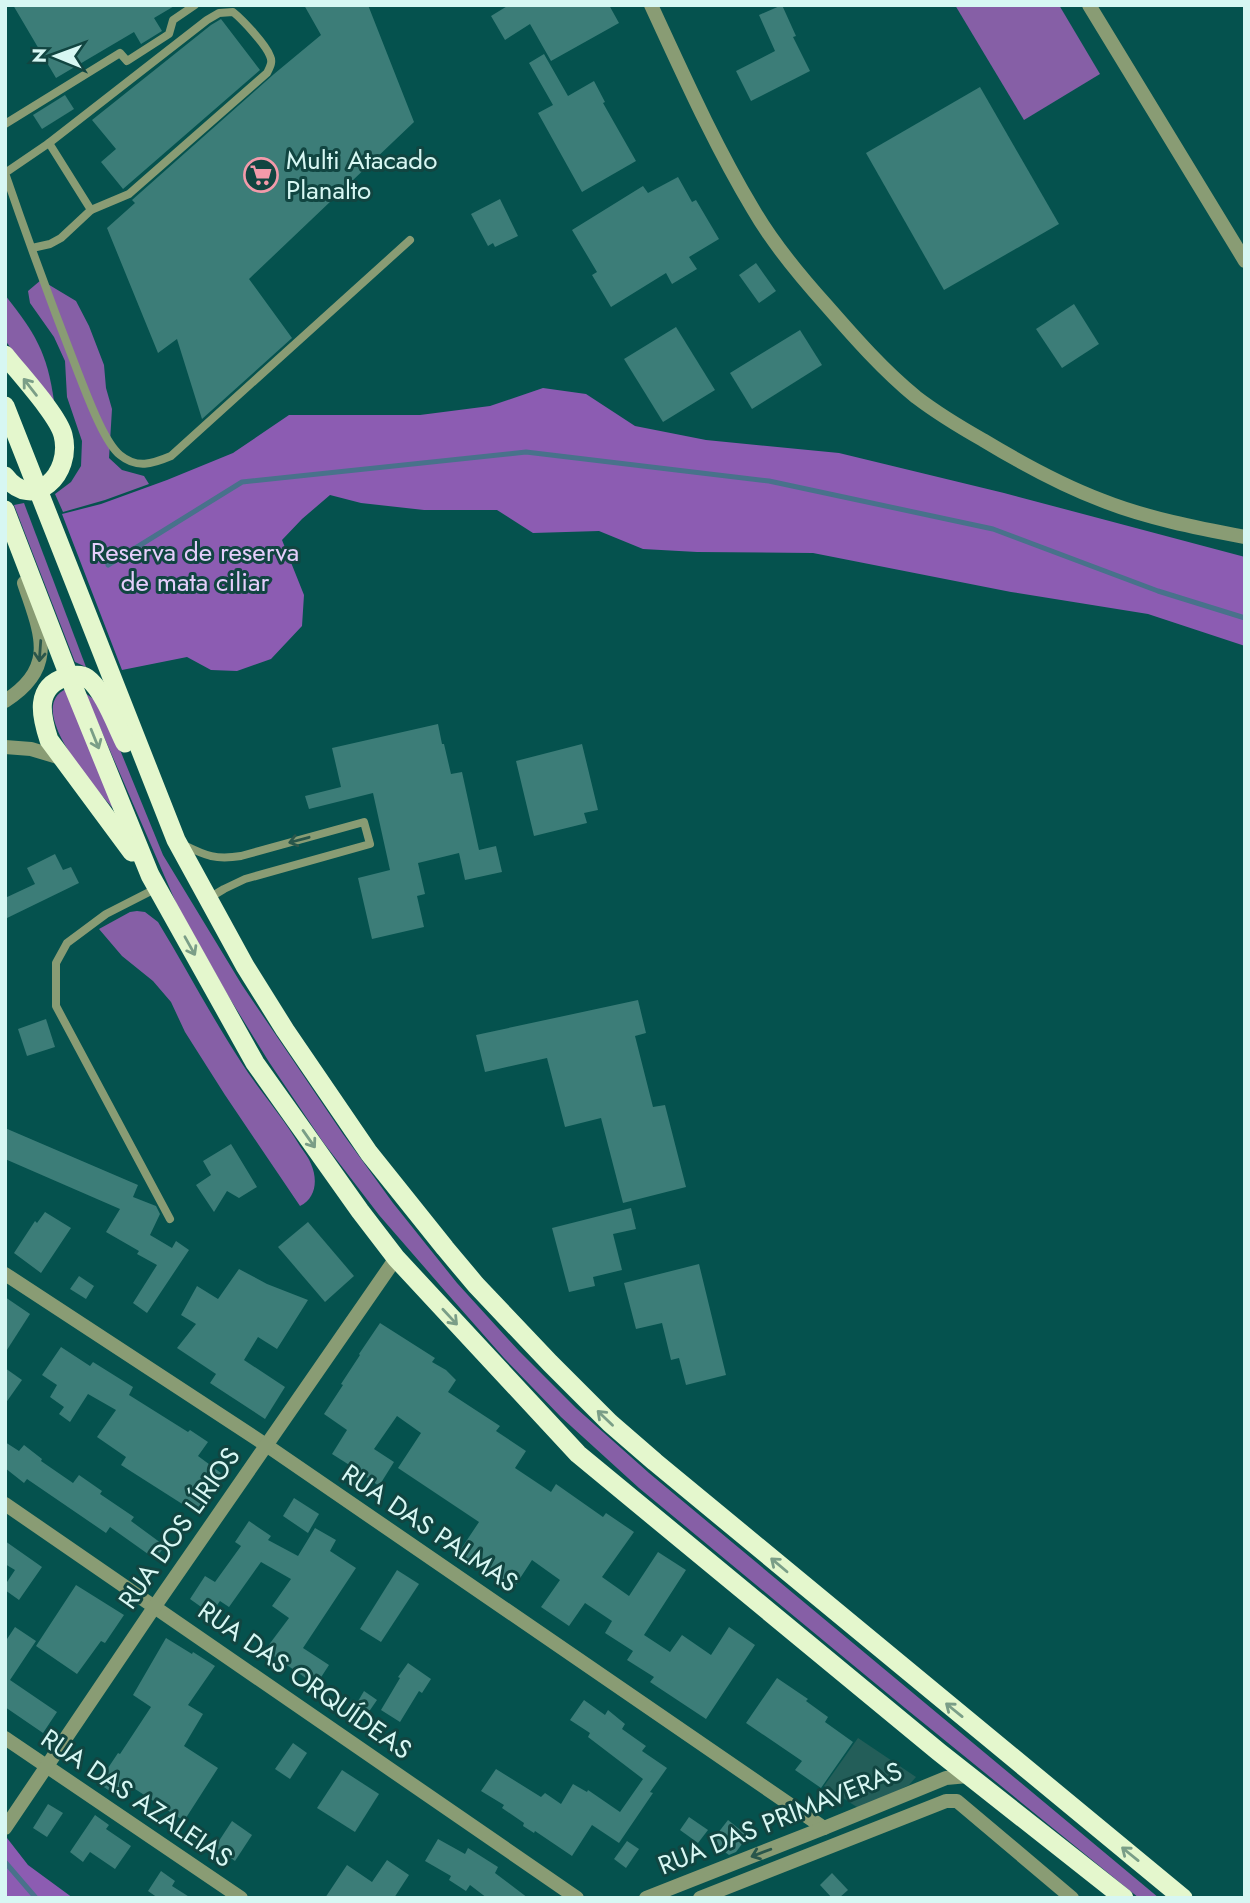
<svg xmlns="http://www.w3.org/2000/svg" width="1250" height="1903" viewBox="0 0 1250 1903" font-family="Jost,sans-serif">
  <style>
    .built { fill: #235e59 }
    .green { fill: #865fa6 }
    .forest { fill: #8c5cb2 }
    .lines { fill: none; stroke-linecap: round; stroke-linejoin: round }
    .stream { stroke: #48728b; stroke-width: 5 }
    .building { fill: #3c7d78 }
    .service { stroke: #899c74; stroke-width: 8 }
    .minor { stroke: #899c74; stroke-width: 14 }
    .tertiary { stroke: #899c74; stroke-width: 14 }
    .trunk { stroke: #e4f7cd; stroke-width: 19 }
    .oneway { stroke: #7a9e87 }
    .oneway2 { stroke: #29564b }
    .labels { text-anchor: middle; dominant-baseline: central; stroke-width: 6; stroke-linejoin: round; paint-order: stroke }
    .poi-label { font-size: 26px; fill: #d7f7f3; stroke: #114541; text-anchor: start }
    .park-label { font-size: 26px; fill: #e5cefb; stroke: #114541 }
    .street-label { font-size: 26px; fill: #d7f7f3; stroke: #114541 }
  </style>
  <rect width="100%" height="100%" fill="#05524e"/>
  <polygon class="built" points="858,1738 916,1777 909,1785 860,1809 824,1786"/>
  <g class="green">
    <polygon points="955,5 1059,5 1100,74 1024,120"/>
    <polygon points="41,280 76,301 89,326 104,365 106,388 112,409 109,458 122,470 144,476 149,484 105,500 63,512 55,494 71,482 81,466 82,441 67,397 65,361 54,337 30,303 28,291"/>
    <path d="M5,295C35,333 47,352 54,401L32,378L5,340Z"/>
    <polygon points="24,503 86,667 75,662 14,505"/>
    <path d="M66,689L118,814C100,793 22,709 66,689Z"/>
    <polygon points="85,693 98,702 107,718 163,855 242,985 343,1134 393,1203 457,1283 519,1351 576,1408 649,1473 1159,1898 1139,1898 905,1708 639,1488 561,1417 504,1358 445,1291 379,1215 323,1142 269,1062 227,994 177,905"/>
    <path d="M137,911L145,912L158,922C186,968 211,1016 241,1062C259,1090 282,1116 300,1146C304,1152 309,1158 311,1164C318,1180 316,1198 300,1206L225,1095L185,1032L171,1002L153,981L122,956L99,929L130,912Z"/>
  </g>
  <g class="forest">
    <polygon points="543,388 586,394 635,426 706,440 839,453 1004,493 1245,557 1245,646 1148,614 1011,592 813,553 697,552 643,549 599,531 533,533 497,510 424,510 361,503 330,495 302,519 282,540 304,595 302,626 271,659 237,671 211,670 187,657 122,670 62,514 101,504 167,480 233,453 289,415 420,415 490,406"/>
    <polygon points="7,1838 28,1865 73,1898 5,1898 5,1841"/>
  </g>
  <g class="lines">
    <g class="stream">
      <polyline points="108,565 242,482 526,452 769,481 993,529 1158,591 1245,618"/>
      <polyline points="5,1862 36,1898"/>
    </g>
  </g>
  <g class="building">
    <polygon points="13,5 176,5 154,18 162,31 141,44 134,32 56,78"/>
    <polygon points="304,5 368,5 414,122 249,279 292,338 202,419 177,339 158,353 107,228 135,203 132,200 274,74 321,35"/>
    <polygon points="509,5 609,5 619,23 551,61 530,24 505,40 491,16"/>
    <polygon points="782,5 796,36 793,37 810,71 751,101 736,71 775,51 759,15"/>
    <polygon points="221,19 260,70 123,189 101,162 116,149 92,120 211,25"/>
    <polygon points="544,54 568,96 594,81 605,102 603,103 636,161 582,192 538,113 553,105 529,63"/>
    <polygon points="980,87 1059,224 944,290 866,153"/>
    <polygon points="65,95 74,109 42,129 33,115"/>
    <polygon points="678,177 692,202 696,200 719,239 689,257 697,269 672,284 666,273 611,307 592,275 597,272 572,230 643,186 648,193"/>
    <polygon points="500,199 518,236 495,247 493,243 488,246 471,214"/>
    <polygon points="756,263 776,291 759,303 739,275"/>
    <polygon points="1074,304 1099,344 1062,368 1036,329"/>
    <polygon points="676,327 715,390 663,422 624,359"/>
    <polygon points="800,330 822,365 752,409 730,373"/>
    <polygon points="438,724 442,744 444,744 451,774 462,772 479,850 496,846 502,872 465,880 459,853 418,863 425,894 417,896 424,927 372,939 358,878 390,870 373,793 309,809 305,796 341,787 332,748"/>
    <polygon points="582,744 598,810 584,813 587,823 534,836 516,761"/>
    <polygon points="55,854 63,870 71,867 79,883 5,919 5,898 35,884 27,868"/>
    <polygon points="638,1000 646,1033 635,1036 653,1107 665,1105 686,1187 623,1203 601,1118 565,1127 547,1058 485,1072 476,1035"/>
    <polygon points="46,1019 55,1047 27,1056 18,1029"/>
    <polygon points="5,1128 138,1185 133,1197 156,1206 160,1214 150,1235 172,1248 176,1241 189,1250 147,1313 133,1303 157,1265 137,1254 139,1251 106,1232 120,1209 5,1159"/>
    <polygon points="231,1144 257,1187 239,1198 227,1191 214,1212 196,1185 211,1175 203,1161"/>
    <polygon points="631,1208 636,1229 613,1234 622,1270 593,1277 595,1286 569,1292 552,1228"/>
    <polygon points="45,1212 71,1228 41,1273 14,1253 35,1221 37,1223"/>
    <polygon points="308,1222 354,1276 325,1302 278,1247"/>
    <polygon points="699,1264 726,1375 686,1385 679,1358 671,1360 662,1323 636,1329 624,1283"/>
    <polygon points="239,1269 267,1284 308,1300 277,1349 258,1337 244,1360 285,1387 265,1419 210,1383 216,1374 177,1348 196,1324 181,1315 197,1286 218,1299"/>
    <polygon points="79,1276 94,1286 86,1299 70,1289"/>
    <polygon points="5,1297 30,1314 5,1353"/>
    <polygon points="380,1323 435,1358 432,1362 446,1370 456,1380 448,1392 500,1426 496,1431 526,1451 515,1468 551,1492 556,1484 603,1517 606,1513 634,1532 602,1577 629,1596 658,1552 686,1570 644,1635 670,1652 682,1635 711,1655 729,1627 755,1645 706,1719 650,1682 654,1677 627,1660 633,1651 605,1633 612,1621 585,1603 569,1626 541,1607 560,1580 532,1560 513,1589 490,1573 488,1575 457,1555 479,1522 398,1468 421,1433 397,1416 374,1449 394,1462 379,1486 362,1474 362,1473 332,1454 347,1430 324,1414 343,1385 341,1384 360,1355 359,1354"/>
    <polygon points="61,1347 90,1366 93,1362 133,1387 129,1395 188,1432 190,1430 208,1442 198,1456 221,1473 204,1495 209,1498 198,1514 121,1465 126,1457 97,1437 116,1410 88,1394 70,1422 59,1414 64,1407 50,1397 57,1385 42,1375"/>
    <polygon points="5,1368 22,1380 5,1404"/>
    <polygon points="5,1442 19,1451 24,1445 42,1459 41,1461 73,1483 79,1475 102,1491 100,1494 134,1517 131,1521 165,1546 155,1559 110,1527 106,1533 27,1479 24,1483 5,1468"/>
    <polygon points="294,1498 319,1514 308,1533 283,1516"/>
    <polygon points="249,1521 271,1536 268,1540 298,1556 315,1528 336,1540 330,1551 356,1568 303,1648 329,1665 316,1685 265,1650 289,1618 272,1606 291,1579 261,1562 229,1607 220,1601 211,1614 190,1599 205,1576 215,1582 241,1546 235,1542"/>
    <polygon points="5,1541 42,1567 19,1600 5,1590 5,1585 15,1570 5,1564"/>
    <polygon points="397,1570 419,1584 381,1642 360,1629"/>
    <polygon points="76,1585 124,1615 105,1643 101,1641 77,1674 36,1646"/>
    <polygon points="15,1627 36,1641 10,1680 57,1712 43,1733 5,1707 5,1642"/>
    <polygon points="166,1638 192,1654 193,1652 215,1666 188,1705 203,1714 184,1746 218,1768 184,1821 132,1787 123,1800 98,1783 118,1753 120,1754 151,1707 133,1695"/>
    <polygon points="408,1663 431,1679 422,1693 419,1691 400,1722 381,1710 400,1678 398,1677"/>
    <polygon points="777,1678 808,1699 806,1701 828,1717 825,1722 853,1742 821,1788 795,1770 802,1761 746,1723"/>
    <polygon points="364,1691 377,1700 366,1716 354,1708"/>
    <polygon points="584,1700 605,1715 608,1710 625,1724 622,1729 646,1746 642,1751 667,1768 650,1792 653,1793 619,1843 592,1825 572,1856 535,1831 534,1833 523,1826 524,1823 502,1808 504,1805 481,1791 496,1769 541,1797 545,1793 561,1804 573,1784 587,1792 588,1790 620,1812 643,1779 588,1737 590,1733 570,1720"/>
    <polygon points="293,1743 307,1753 290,1779 275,1769"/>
    <polygon points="342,1770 379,1794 355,1832 317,1808"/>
    <polygon points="48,1804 63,1813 47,1837 33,1828"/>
    <polygon points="95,1815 109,1825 106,1829 131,1846 115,1869 90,1852 83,1862 70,1852"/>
    <polygon points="689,1817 708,1830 698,1843 680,1830"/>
    <polygon points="728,1820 748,1836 736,1852 729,1855 711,1842"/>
    <polygon points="232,1821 252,1835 235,1861 215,1847"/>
    <polygon points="438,1839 465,1854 468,1848 498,1867 495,1873 528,1898 487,1898 470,1885 466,1891 449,1880 451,1876 425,1861"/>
    <polygon points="627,1841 639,1849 626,1868 614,1859"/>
    <polygon points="387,1860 409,1875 394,1898 325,1898 347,1865 372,1882"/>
    <polygon points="161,1871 175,1881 172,1886 191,1898 158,1898 148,1891"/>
    <polygon points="832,1873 848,1890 839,1898 832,1898 820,1885"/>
  </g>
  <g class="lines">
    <g class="service">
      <polyline points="5,124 120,53 127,61 169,34 173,20 195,5"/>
      <polyline points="49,143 91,210"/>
      <path d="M32,248L50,244L61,238L91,210L129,194L267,73C270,67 273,62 270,56C266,45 243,20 233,12L219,13L207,20L49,143L5,173C28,240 53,308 79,375C87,395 104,442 120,455C137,469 152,464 171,456L410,240"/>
      <path d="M184,845C206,856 216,860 241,856L364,822L370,844L245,879L224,889L214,895L210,901"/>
      <polyline points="157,888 106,914 67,943 56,963 56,1006 170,1219"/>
    </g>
    <g class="minor">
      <polyline points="1089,5 1245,261"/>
      <polyline points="5,1274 266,1445 824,1828"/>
      <polyline points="5,1504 577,1898"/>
      <polyline points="5,1738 241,1898"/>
      <polyline points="5,1828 155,1606 396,1258"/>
      <polyline points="646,1898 824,1828 946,1778 968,1776"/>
      <polyline points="700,1898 946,1801 957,1801 1072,1898"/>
    </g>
    <g class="tertiary">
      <path d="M651,5C683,74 714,144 753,209C773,244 800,276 827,306C855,338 883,370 916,397C937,413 960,427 983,440C1021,463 1059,484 1101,500C1146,518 1197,528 1245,537"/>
      <path d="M5,701C59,667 40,632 24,583"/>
      <polyline points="5,747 31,749 61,758"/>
    </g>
    <g class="trunk">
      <path d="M5,355C19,373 58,415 63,435C73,474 33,513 5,476"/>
      <polyline points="5,406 176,840 245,966 285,1030 369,1153 445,1248 476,1285 550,1363 610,1423 655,1462 1183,1898"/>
      <polyline points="5,510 69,676 150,875 255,1063 360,1211 396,1258 578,1454 939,1752 1124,1898"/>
      <path d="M125,743C116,725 103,689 87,678C81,674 73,675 66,677C34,687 41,716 49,740L132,852"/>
    </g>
  </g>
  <defs><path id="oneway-shaft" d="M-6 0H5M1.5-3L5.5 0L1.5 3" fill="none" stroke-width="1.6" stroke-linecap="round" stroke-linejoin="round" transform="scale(1.75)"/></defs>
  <g class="oneway">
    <use href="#oneway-shaft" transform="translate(30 387) rotate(-128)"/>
    <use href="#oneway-shaft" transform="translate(95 739) rotate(68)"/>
    <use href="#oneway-shaft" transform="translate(190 946) rotate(61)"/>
    <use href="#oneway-shaft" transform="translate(309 1139) rotate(55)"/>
    <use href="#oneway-shaft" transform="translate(450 1317) rotate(47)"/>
    <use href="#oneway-shaft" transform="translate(605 1418) rotate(-136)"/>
    <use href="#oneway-shaft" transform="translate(779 1565) rotate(-140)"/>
    <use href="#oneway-shaft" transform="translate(954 1710) rotate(-141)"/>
    <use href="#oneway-shaft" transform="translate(1130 1854) rotate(-141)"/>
  </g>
  <g class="oneway2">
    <use href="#oneway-shaft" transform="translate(40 651) rotate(94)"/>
    <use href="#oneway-shaft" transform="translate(299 840) rotate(165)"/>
    <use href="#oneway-shaft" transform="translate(761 1853) rotate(159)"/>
  </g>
  <defs>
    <g id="supermarket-ring" transform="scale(1.75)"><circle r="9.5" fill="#114541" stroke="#f39aaa" stroke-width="1.5"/><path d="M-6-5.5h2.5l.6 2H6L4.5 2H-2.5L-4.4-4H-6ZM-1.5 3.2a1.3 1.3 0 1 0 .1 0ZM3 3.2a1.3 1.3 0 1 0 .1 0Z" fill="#f39aaa"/></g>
  </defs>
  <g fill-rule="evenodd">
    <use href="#supermarket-ring" x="261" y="175"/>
  </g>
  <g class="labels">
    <g class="poi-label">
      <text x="286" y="160">Multi Atacado<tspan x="286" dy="30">Planalto</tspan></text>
    </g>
    <g class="park-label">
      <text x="195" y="552">Reserva de reserva<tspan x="195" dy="30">de mata ciliar</tspan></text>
    </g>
    <g class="street-label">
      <text transform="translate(179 1528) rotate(-55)">RUA DOS LÍRIOS</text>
      <text transform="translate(430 1528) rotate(34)">RUA DAS PALMAS</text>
      <text transform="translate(305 1680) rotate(35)">RUA DAS ORQUÍDEAS</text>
      <text transform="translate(137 1798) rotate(34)">RUA DAS AZALEIAS</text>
      <text transform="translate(780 1818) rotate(-22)">RUA DAS PRIMAVERAS</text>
    </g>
  </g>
  <rect width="1250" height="1903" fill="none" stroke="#d7f7f3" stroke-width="14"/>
  <g transform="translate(56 56) rotate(271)" stroke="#114541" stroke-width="5" paint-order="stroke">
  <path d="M0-5L12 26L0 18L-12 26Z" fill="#d7f7f3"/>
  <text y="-10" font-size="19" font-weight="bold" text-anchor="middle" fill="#d7f7f3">N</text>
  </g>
</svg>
